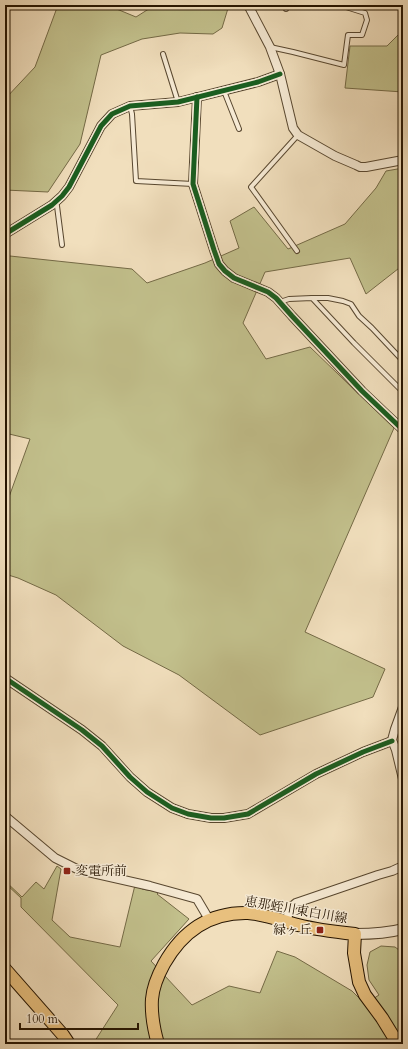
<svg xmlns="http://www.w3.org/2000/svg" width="408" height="1049" viewBox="0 0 408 1049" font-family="Cardo,'Noto Serif JP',serif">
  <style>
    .green { fill: #c2c08c; stroke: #746a46 }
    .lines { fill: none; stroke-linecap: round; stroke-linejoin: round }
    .service-casing { stroke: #58472f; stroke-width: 6 }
    .minor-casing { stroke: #58472f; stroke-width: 10 }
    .tertiary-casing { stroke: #58472f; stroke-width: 12 }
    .primary-casing { stroke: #251400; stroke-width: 14 }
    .service { stroke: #f6ead4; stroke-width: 4 }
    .minor { stroke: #f6ead4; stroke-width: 8 }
    .tertiary { stroke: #f6ead4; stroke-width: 10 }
    .primary { stroke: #e8c07e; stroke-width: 12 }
    .cycleway-casing { stroke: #f6ead4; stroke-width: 8 }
    .cycleway { stroke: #1b5e20; stroke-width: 5 }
    .poi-dot { fill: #8f2418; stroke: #f6ead4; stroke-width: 1.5 }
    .labels { text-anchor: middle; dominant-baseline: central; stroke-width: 3; stroke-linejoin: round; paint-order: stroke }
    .poi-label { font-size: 13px; fill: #251400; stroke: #f6ead4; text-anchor: start }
    .street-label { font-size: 13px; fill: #251400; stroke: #f6ead4 }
  </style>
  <rect width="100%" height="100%" fill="#f1dfbd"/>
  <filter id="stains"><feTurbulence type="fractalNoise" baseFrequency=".005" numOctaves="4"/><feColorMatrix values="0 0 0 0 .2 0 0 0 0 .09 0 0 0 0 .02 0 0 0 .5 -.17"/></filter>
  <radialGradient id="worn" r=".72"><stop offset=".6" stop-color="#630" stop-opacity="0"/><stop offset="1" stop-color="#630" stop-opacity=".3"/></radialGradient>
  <g class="green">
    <polygon points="58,5 107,5 136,17 155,5 229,5 222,28 213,34 180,33 142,39 101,55 80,144 48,192 5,190 5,99 35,67"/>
    <polygon points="403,30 403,92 345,88 350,46 387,46"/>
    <polygon points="403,168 403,265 366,294 350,258 265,272 243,323 266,359 310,347 394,428 305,632 385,669 373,697 260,735 179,675 123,646 56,595 18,578 5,574 5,508 30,439 5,433 5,252 10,256 132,269 147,283 205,263 239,248 230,221 254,207 288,249 345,224 376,188 386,171"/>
    <polygon points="57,866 61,869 52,920 70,937 120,947 135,885 141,887 142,889 159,892 157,894 189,919 151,961 192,1005 229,986 260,993 277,951 295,957 352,991 365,1004 379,995 369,980 367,965 370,952 381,946 395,947 403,953 403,1044 93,1044 118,1005 21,907 21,898 5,883 5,881 22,897 36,882 44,889"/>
  </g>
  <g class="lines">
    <g class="service-casing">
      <g id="service">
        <polyline points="315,5 315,6 346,7"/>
        <polyline points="286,9 286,5"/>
        <polyline points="270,47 293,52 344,65 348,35 362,35 367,20 365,13 346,7 346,5"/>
        <polyline points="163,54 178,102"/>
        <polyline points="224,91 239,129"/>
        <polyline points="130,106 132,114 136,181 193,184"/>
        <polyline points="55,202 57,206 62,245"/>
        <polyline points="297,251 251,187 298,135"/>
        <polyline points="312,298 328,298 343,301 351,304 359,316 372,328 403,361"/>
        <polyline points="280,302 289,299 312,298 354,343 403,392"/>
      </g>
    </g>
    <g class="minor-casing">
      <g id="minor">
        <polyline points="248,5 270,47 280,74 293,128 298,135 335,156 356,165 360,167 366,167 403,160"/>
        <polyline points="197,97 193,184 214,250 219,264 225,271 234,278 268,292 276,298 292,316 362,391 403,430"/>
        <polyline points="5,234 52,205 62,196 69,187 101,126 112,114 130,106 178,102 258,82 280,74"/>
        <polyline points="5,678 82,730 102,746 130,777 147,792 172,808 188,814 211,818 224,818 248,814 316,774 363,752 392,741"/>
        <polyline points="403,707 395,729 392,740 396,750 403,779"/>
        <polyline points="5,816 55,858 79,870 150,886 197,899 210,921"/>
        <polyline points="286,921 291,907 296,903 378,875 392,871 403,866"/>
      </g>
    </g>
    <g class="tertiary-casing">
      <path id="tertiary" d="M355,934C371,934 388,933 403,929"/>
    </g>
    <g class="primary-casing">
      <g id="primary">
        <polyline points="5,969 63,1035 69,1044"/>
        <path d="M158,1044C154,1030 151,1014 152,999C153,986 158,975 164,964C182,932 209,912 248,913C264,914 283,921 298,925C317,930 336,932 355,934L354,953L359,982L365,995L382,1018L398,1044"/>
      </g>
    </g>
    <use href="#service" class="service"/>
    <use href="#minor" class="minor"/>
    <use href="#tertiary" class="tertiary"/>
    <use href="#primary" class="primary"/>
    <g class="cycleway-casing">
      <g id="cycleway">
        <polyline points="197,97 193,184 214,250 219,264 225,271 234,278 268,292 276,298 292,316 362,391 403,430"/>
        <polyline points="5,234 52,205 62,196 69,187 101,126 112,114 130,106 178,102 258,82 280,74"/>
        <polyline points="5,678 82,730 102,746 130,777 147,792 172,808 188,814 211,818 224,818 248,814 316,774 363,752 392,741"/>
      </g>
    </g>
    <use href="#cycleway" class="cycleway"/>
  </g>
  <g class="poi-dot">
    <rect x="63" y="867" width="8" height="8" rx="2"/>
    <rect x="316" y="926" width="8" height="8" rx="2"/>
  </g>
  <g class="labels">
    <g class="poi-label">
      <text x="75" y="871">変電所前</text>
      <text x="312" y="930" text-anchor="end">緑ヶ丘</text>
    </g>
    <g class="street-label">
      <text transform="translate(296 910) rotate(10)">恵那蛭川東白川線</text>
    </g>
  </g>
  <rect width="408" height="1049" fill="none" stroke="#f1dfbd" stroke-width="20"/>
  <rect x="6" y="6" width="396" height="1037" fill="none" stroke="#251400" stroke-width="2"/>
  <rect x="10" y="10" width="388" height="1029" fill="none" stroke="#251400"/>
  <path d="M20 1023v6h118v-6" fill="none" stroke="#251400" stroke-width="2"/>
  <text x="26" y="1023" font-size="12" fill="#251400" stroke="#f6ead4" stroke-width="3" paint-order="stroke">100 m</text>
  <rect width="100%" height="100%" filter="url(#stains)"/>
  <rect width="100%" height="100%" fill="url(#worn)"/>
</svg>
